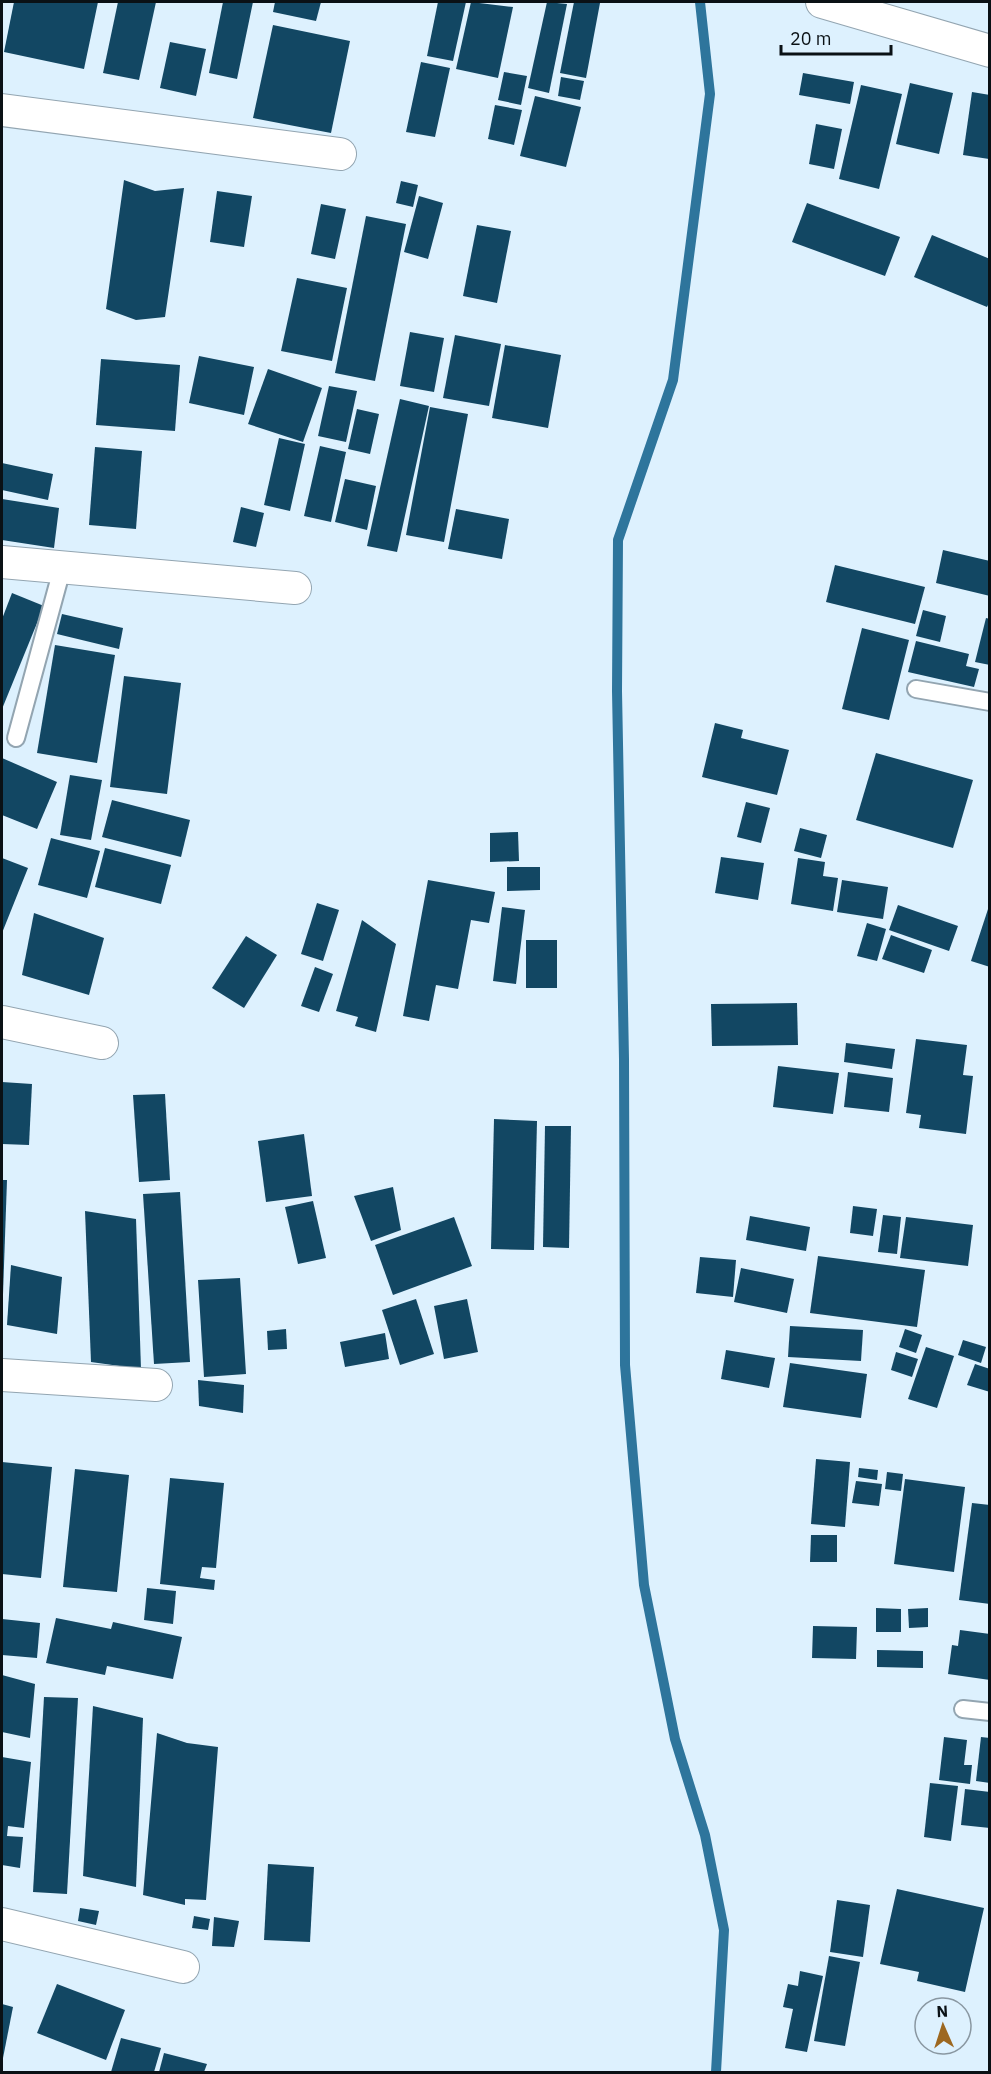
<svg xmlns="http://www.w3.org/2000/svg" width="991" height="2074" viewBox="0 0 991 2074" font-family="'IBM Plex Sans',sans-serif">
  <style>
    .lines { fill: none; stroke-linecap: round; stroke-linejoin: round }
    .stream { stroke: #2e759c; stroke-width: 10 }
    .building { fill: #124763 }
    .service-casing { stroke: #93a5b1; stroke-width: 20 }
    .minor-casing { stroke: #93a5b1; stroke-width: 34 }
    .service { stroke: #fff; stroke-width: 16 }
    .minor { stroke: #fff; stroke-width: 32 }
  </style>
  <rect width="100%" height="100%" fill="#ddf1fe"/>
  <g class="lines">
    <polyline class="stream" points="700,2 710,94 673,380 618,540 617,691 624,1059 625,1365 644,1585 675,1739 705,1835 724,1930 716,2072"/>
  </g>
  <g class="building">
    <polygon points="14,2 98,2 84,69 4,52"/>
    <polygon points="118,2 156,2 139,80 103,73"/>
    <polygon points="223,2 253,2 237,79 209,73"/>
    <polygon points="275,2 321,2 316,21 273,12"/>
    <polygon points="438,2 466,2 453,61 427,56"/>
    <polygon points="471,2 513,7 498,78 456,69"/>
    <polygon points="547,2 567,4 549,93 528,88"/>
    <polygon points="574,2 600,3 586,78 560,73"/>
    <polygon points="273,25 350,41 331,133 253,118"/>
    <polygon points="170,42 206,49 196,96 160,88"/>
    <polygon points="421,62 450,68 435,137 406,132"/>
    <polygon points="504,72 527,76 521,105 498,100"/>
    <polygon points="803,73 854,82 850,104 799,95"/>
    <polygon points="561,77 584,81 580,100 558,96"/>
    <polygon points="910,83 953,93 939,154 896,144"/>
    <polygon points="861,85 902,94 879,189 839,179"/>
    <polygon points="972,92 990,95 989,159 963,155"/>
    <polygon points="535,96 581,107 566,167 520,156"/>
    <polygon points="495,105 522,110 514,145 488,139"/>
    <polygon points="816,124 842,129 834,169 809,164"/>
    <polygon points="124,180 155,191 184,188 165,317 136,320 106,309"/>
    <polygon points="401,181 418,185 413,207 396,203"/>
    <polygon points="217,191 252,196 244,247 210,242"/>
    <polygon points="419,196 443,203 428,259 404,252"/>
    <polygon points="807,203 900,237 885,276 792,242"/>
    <polygon points="321,204 346,209 335,259 311,254"/>
    <polygon points="366,216 406,224 375,381 335,373"/>
    <polygon points="477,225 511,231 497,303 463,296"/>
    <polygon points="932,235 990,259 990,301 987,307 914,277"/>
    <polygon points="297,278 347,288 332,361 281,351"/>
    <polygon points="410,332 444,338 434,392 400,386"/>
    <polygon points="455,335 501,344 489,406 443,398"/>
    <polygon points="505,345 561,355 548,428 492,418"/>
    <polygon points="199,356 254,367 244,415 189,403"/>
    <polygon points="101,359 180,365 175,431 96,425"/>
    <polygon points="268,369 322,388 303,442 248,424"/>
    <polygon points="329,386 357,391 346,442 318,436"/>
    <polygon points="400,399 429,406 397,552 367,546"/>
    <polygon points="430,407 468,414 444,542 406,535"/>
    <polygon points="357,409 379,414 370,454 348,449"/>
    <polygon points="279,438 305,444 290,511 264,505"/>
    <polygon points="320,446 346,452 331,522 304,516"/>
    <polygon points="95,447 142,451 136,529 89,525"/>
    <polygon points="2,463 53,474 48,500 2,490"/>
    <polygon points="345,479 376,486 367,530 335,522"/>
    <polygon points="2,499 59,508 54,548 2,540"/>
    <polygon points="241,507 264,513 256,547 233,542"/>
    <polygon points="456,509 509,519 502,559 448,549"/>
    <polygon points="943,550 990,561 990,596 936,583"/>
    <polygon points="835,565 925,587 915,624 826,602"/>
    <polygon points="12,593 44,606 2,709 2,619"/>
    <polygon points="923,610 946,616 940,642 916,636"/>
    <polygon points="62,614 123,628 119,649 57,634"/>
    <polygon points="986,618 990,619 990,665 975,662"/>
    <polygon points="862,628 909,640 889,720 842,709"/>
    <polygon points="916,641 969,654 966,666 979,669 974,687 908,672"/>
    <polygon points="55,645 115,655 97,763 37,753"/>
    <polygon points="124,676 181,683 167,794 110,787"/>
    <polygon points="715,723 743,730 741,738 789,750 777,795 702,777"/>
    <polygon points="876,753 973,780 953,848 856,820"/>
    <polygon points="2,758 57,782 37,829 2,815"/>
    <polygon points="70,775 102,780 91,840 60,835"/>
    <polygon points="112,800 190,820 181,857 102,837"/>
    <polygon points="746,802 770,808 761,843 737,837"/>
    <polygon points="800,828 827,835 821,858 794,851"/>
    <polygon points="518,832 519,861 490,862 490,833"/>
    <polygon points="51,838 100,851 87,898 38,885"/>
    <polygon points="105,848 171,865 161,904 95,887"/>
    <polygon points="721,857 764,863 758,900 715,893"/>
    <polygon points="2,858 28,868 2,933"/>
    <polygon points="798,858 825,862 823,876 838,878 833,911 791,904"/>
    <polygon points="507,867 540,867 540,890 507,891"/>
    <polygon points="428,880 495,892 489,923 471,920 458,989 436,985 429,1021 403,1016"/>
    <polygon points="842,880 888,887 883,919 837,912"/>
    <polygon points="317,903 339,910 323,961 301,954"/>
    <polygon points="990,903 990,967 971,961"/>
    <polygon points="898,905 958,926 949,951 889,930"/>
    <polygon points="502,907 525,910 516,984 493,981"/>
    <polygon points="34,913 104,938 89,995 22,975"/>
    <polygon points="362,920 396,944 376,1032 355,1026 358,1017 336,1011"/>
    <polygon points="867,923 886,929 877,961 857,956"/>
    <polygon points="891,935 932,950 924,973 882,959"/>
    <polygon points="246,936 277,955 244,1008 212,988"/>
    <rect x="526" y="940" width="31" height="48"/>
    <polygon points="315,967 333,974 319,1012 301,1006"/>
    <polygon points="797,1003 798,1045 712,1046 711,1004"/>
    <polygon points="916,1039 967,1045 963,1075 973,1076 966,1134 919,1128 921,1115 906,1113"/>
    <polygon points="846,1043 895,1049 892,1069 844,1062"/>
    <polygon points="778,1066 839,1073 833,1114 773,1107"/>
    <polygon points="848,1072 893,1078 889,1112 844,1107"/>
    <polygon points="2,1082 32,1084 29,1145 2,1144"/>
    <polygon points="165,1094 170,1180 139,1182 133,1095"/>
    <polygon points="494,1119 537,1121 534,1250 491,1249"/>
    <polygon points="545,1126 571,1126 569,1248 543,1247"/>
    <polygon points="304,1134 312,1196 266,1202 258,1141"/>
    <polygon points="2,1180 7,1180 3,1294 2,1294"/>
    <polygon points="393,1187 401,1230 371,1241 354,1196"/>
    <polygon points="180,1192 190,1362 154,1364 143,1194"/>
    <polygon points="313,1201 326,1258 298,1264 285,1207"/>
    <polygon points="853,1206 877,1209 873,1236 850,1233"/>
    <polygon points="85,1211 136,1219 141,1369 91,1362"/>
    <polygon points="883,1215 901,1217 897,1254 878,1252"/>
    <polygon points="750,1216 810,1227 806,1251 746,1240"/>
    <polygon points="454,1217 472,1266 393,1295 375,1245"/>
    <polygon points="906,1217 973,1225 968,1266 900,1258"/>
    <polygon points="818,1256 925,1270 917,1327 810,1313"/>
    <polygon points="700,1257 736,1260 733,1297 696,1293"/>
    <polygon points="11,1265 62,1277 57,1334 7,1325"/>
    <polygon points="741,1268 794,1279 787,1313 734,1302"/>
    <polygon points="240,1278 246,1374 204,1377 198,1280"/>
    <polygon points="416,1299 434,1354 400,1365 382,1310"/>
    <polygon points="467,1299 478,1352 444,1359 434,1306"/>
    <polygon points="790,1326 863,1330 861,1361 788,1357"/>
    <polygon points="286,1329 287,1349 268,1350 267,1331"/>
    <polygon points="905,1329 922,1335 916,1353 899,1347"/>
    <polygon points="385,1333 389,1359 345,1367 340,1342"/>
    <polygon points="963,1340 986,1347 981,1363 958,1355"/>
    <polygon points="926,1347 954,1356 937,1408 908,1399"/>
    <polygon points="726,1350 775,1358 769,1388 721,1379"/>
    <polygon points="896,1352 918,1359 912,1377 891,1370"/>
    <polygon points="790,1363 867,1374 861,1418 783,1407"/>
    <polygon points="975,1364 990,1369 990,1392 967,1385"/>
    <polygon points="198,1380 244,1385 243,1413 199,1406"/>
    <polygon points="816,1459 850,1462 845,1527 811,1524"/>
    <polygon points="2,1462 52,1467 41,1578 2,1574"/>
    <polygon points="859,1468 878,1470 877,1480 858,1477"/>
    <polygon points="75,1469 129,1475 117,1592 63,1587"/>
    <polygon points="887,1472 903,1474 901,1491 885,1489"/>
    <polygon points="170,1478 224,1483 216,1568 202,1567 200,1578 215,1580 214,1590 160,1584"/>
    <polygon points="905,1479 965,1487 954,1572 894,1564"/>
    <polygon points="856,1481 882,1484 879,1506 852,1503"/>
    <polygon points="972,1503 990,1505 990,1604 959,1600"/>
    <polygon points="811,1535 837,1535 837,1562 810,1562"/>
    <polygon points="147,1588 176,1591 173,1624 144,1620"/>
    <polygon points="876,1608 901,1609 901,1632 876,1632"/>
    <polygon points="928,1608 928,1627 909,1628 908,1609"/>
    <polygon points="56,1618 111,1629 113,1622 182,1637 173,1679 107,1666 105,1675 46,1663"/>
    <polygon points="2,1619 40,1623 37,1658 2,1655"/>
    <polygon points="813,1626 857,1627 856,1659 812,1658"/>
    <polygon points="960,1630 990,1634 990,1680 948,1674 952,1645 958,1646"/>
    <polygon points="877,1650 923,1651 923,1668 877,1667"/>
    <polygon points="2,1675 35,1684 30,1738 2,1732"/>
    <polygon points="44,1697 78,1698 67,1894 33,1892"/>
    <polygon points="93,1706 143,1718 136,1887 83,1876"/>
    <polygon points="157,1733 187,1743 218,1747 206,1900 185,1899 185,1905 143,1895"/>
    <polygon points="944,1737 967,1740 964,1765 972,1765 970,1784 939,1780"/>
    <polygon points="981,1737 990,1738 990,1783 976,1781"/>
    <polygon points="2,1757 31,1762 24,1828 8,1826 7,1836 23,1837 20,1868 2,1865"/>
    <polygon points="930,1783 958,1786 951,1841 924,1837"/>
    <polygon points="965,1789 990,1792 990,1828 961,1825"/>
    <polygon points="268,1864 314,1867 310,1942 264,1940"/>
    <polygon points="897,1889 984,1908 965,1992 917,1981 919,1972 880,1964"/>
    <polygon points="837,1900 870,1905 863,1957 830,1952"/>
    <polygon points="80,1908 99,1911 96,1925 78,1921"/>
    <polygon points="194,1916 210,1919 208,1930 192,1928"/>
    <polygon points="214,1917 239,1921 234,1947 212,1946"/>
    <polygon points="829,1956 860,1962 845,2046 814,2041"/>
    <polygon points="800,1971 823,1976 807,2052 785,2048 793,2009 783,2007 788,1984 798,1986"/>
    <polygon points="57,1984 125,2010 106,2060 37,2033"/>
    <polygon points="2,2004 13,2007 3,2058 2,2058"/>
    <polygon points="121,2038 161,2048 154,2072 111,2072"/>
    <polygon points="164,2053 207,2064 204,2072 159,2072"/>
  </g>
  <g class="lines">
    <g class="service-casing">
      <g id="service">
        <polyline points="916,689 990,702"/>
        <polyline points="16,738 62,569"/>
        <polyline points="963,1709 990,1712"/>
      </g>
    </g>
    <g class="minor-casing">
      <g id="minor">
        <polyline points="822,2 990,51"/>
        <polyline points="2,110 340,154"/>
        <polyline points="2,562 295,588"/>
        <polyline points="2,1022 102,1043"/>
        <polyline points="2,1375 156,1385"/>
        <polyline points="2,1924 183,1967"/>
      </g>
    </g>
    <use href="#service" class="service"/>
    <use href="#minor" class="minor"/>
  </g>
  <rect width="991" height="2074" fill="none" stroke="#0a1115" stroke-width="6"/>
  <g transform="translate(943 2026) rotate(357)"><circle r="28" fill="#ddf1fe" stroke="#8997a1" stroke-width="1.5"/>
  <path d="M0-4.5L10 22L0 15L-10 22Z" fill="#9d6820"/>
  <text y="-9" font-size="16" font-weight="bold" text-anchor="middle" fill="#0a1115">N</text>
  </g>
  <path d="M781 45v9h110v-9" fill="none" stroke="#0a1115" stroke-width="3"/>
  <text x="790" y="45" font-size="18" fill="#0a1115" stroke="#ddf1fe" stroke-width="4.5" paint-order="stroke">20 m</text>
</svg>
